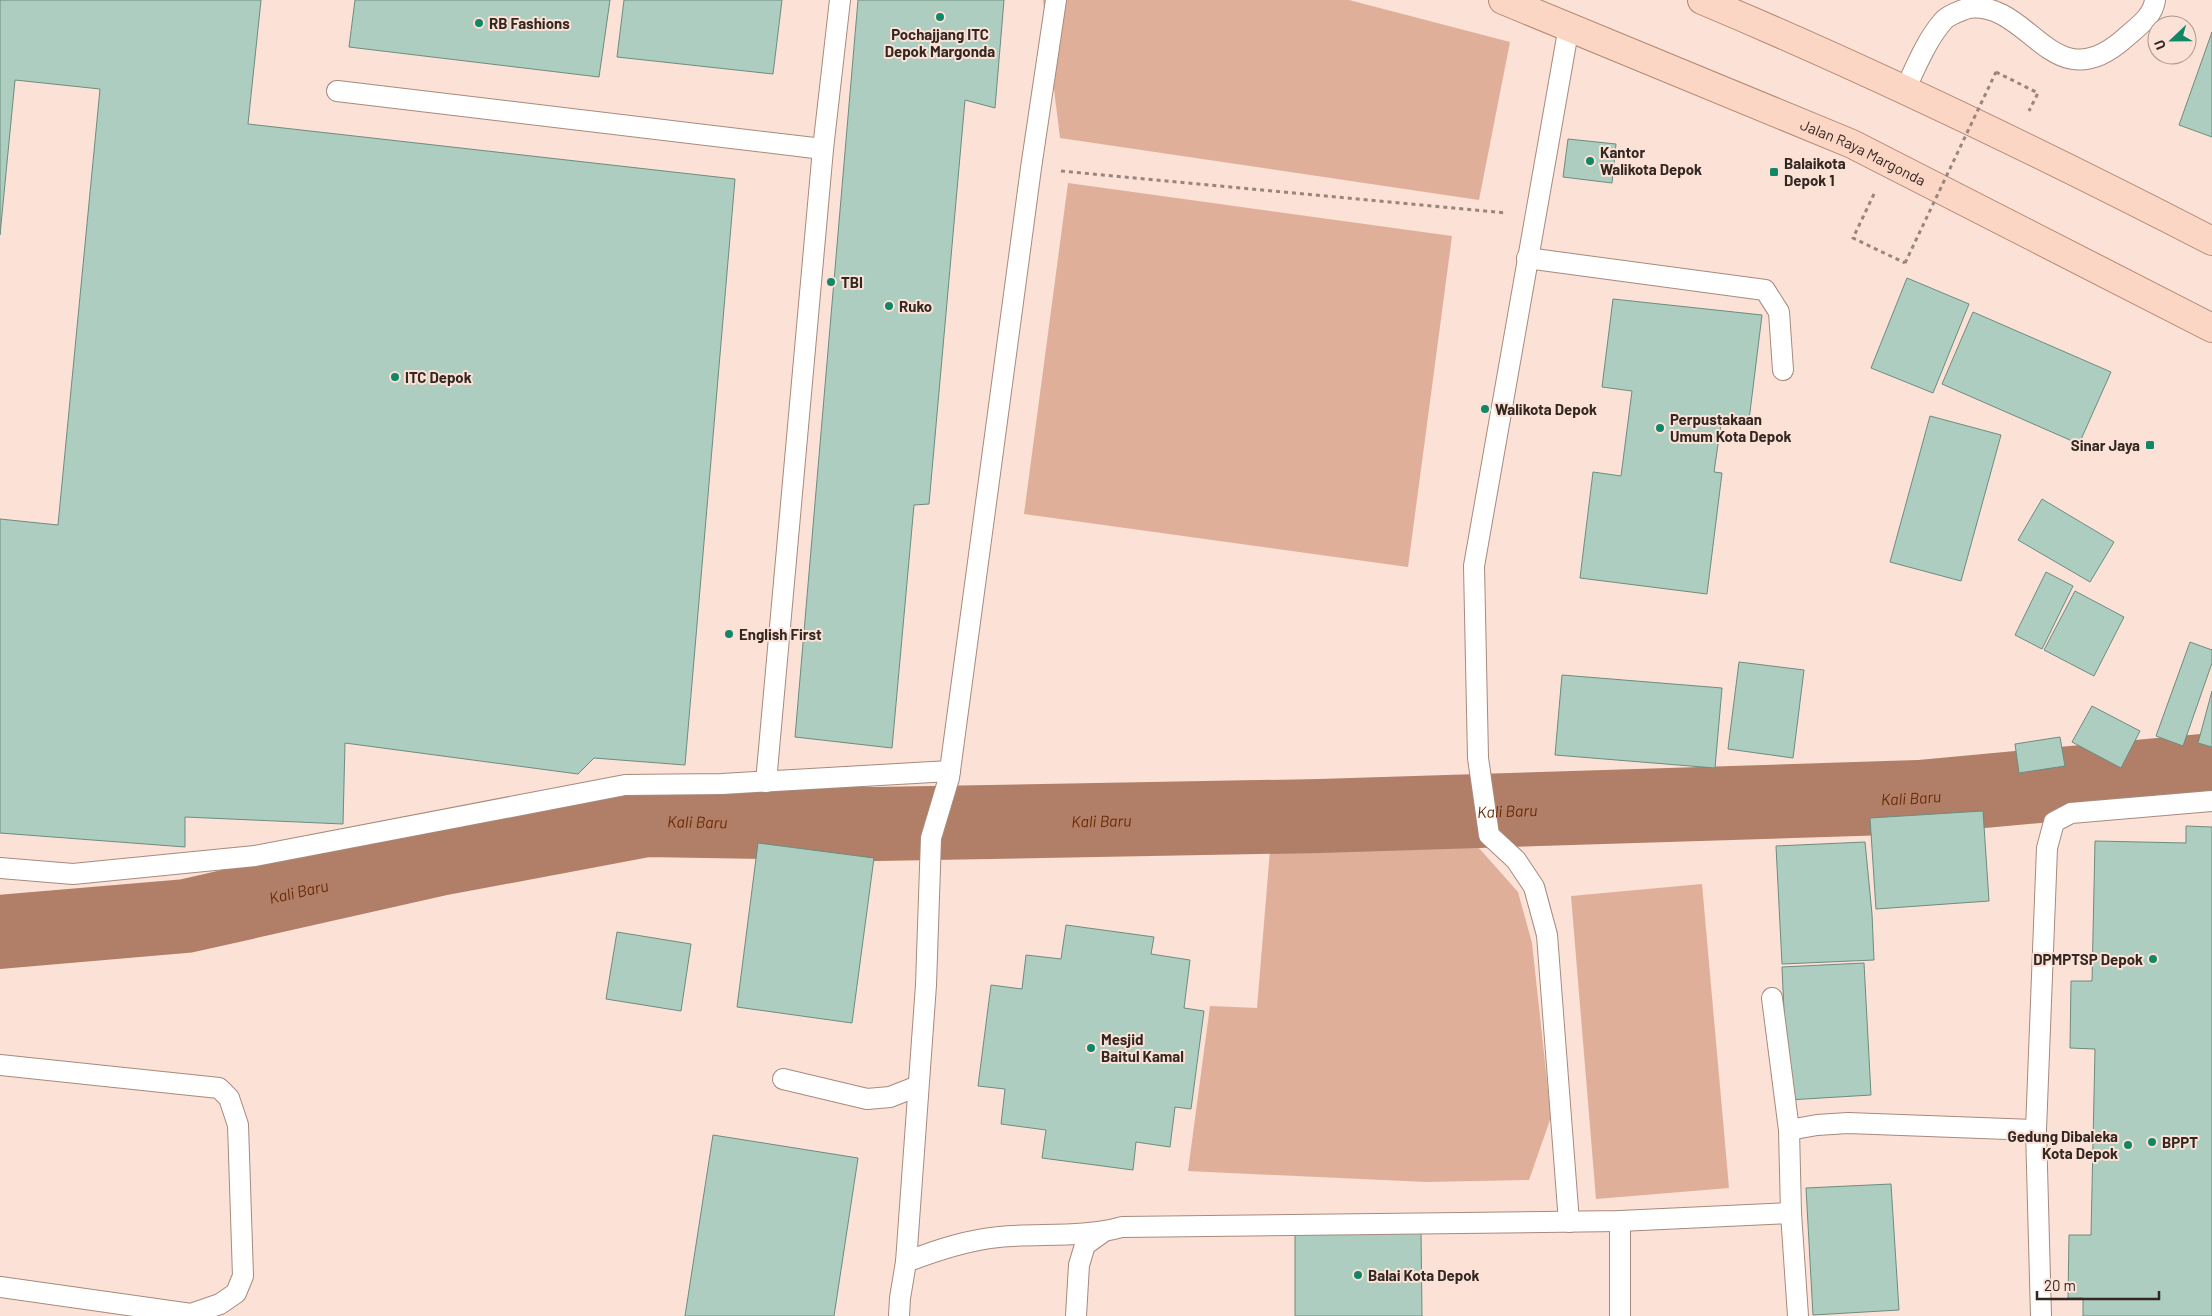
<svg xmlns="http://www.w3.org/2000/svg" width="2212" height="1316" viewBox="0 0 2212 1316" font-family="Barlow,sans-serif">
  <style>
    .green { fill: #e0af99 }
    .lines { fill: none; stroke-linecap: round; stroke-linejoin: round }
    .river { stroke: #b17e67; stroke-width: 74 }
    .building { fill: #accdc0; stroke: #6d8c7f }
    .service-casing { stroke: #a78a7d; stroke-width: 22 }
    .primary-casing { stroke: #b38773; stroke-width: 30 }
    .path { stroke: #98857d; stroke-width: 3; stroke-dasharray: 4 4; stroke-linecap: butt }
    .service { stroke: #fff; stroke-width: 20 }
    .primary { stroke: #fbd6c5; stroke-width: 28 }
    .path-bridge { stroke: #98857d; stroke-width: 3; stroke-dasharray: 4 4; stroke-linecap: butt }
    .poi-dot { fill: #128767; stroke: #fbe1d6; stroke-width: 2 }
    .labels { text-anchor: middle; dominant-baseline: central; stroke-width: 4; stroke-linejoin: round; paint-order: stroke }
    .poi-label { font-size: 15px; font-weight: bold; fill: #332722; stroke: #fbe1d6; text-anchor: start }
    .street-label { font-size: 15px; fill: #332722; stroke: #fbe1d6 }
    .water-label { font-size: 16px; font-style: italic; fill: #6b2b06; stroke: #fbe1d6 }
  </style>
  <rect width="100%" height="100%" fill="#fbe1d6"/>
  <g class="green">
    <polygon points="1043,0 1349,0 1510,42 1479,200 1060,138"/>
    <polygon points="1068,183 1452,236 1408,567 1024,514"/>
    <polygon points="1444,828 1471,839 1518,892 1532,943 1551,1117 1529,1180 1426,1182 1188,1171 1210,1006 1257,1008 1271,838"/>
    <polygon points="1702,884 1729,1188 1596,1199 1571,896"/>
  </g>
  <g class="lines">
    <path class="river" id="s1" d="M0,932L186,916L439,859L647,820L876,824L1320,816L1919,797L2212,770"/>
  </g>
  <g class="building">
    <polygon points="0,0 261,0 248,124 735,179 685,765 594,758 578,774 345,743 343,824 185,817 185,847 0,833 0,519 58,525 100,89 15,80 0,235"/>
    <polygon points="355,0 610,0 599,77 349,47"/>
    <polygon points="624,0 782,0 773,74 617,57"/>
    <polygon points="858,0 1004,0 995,108 965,100 929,504 914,505 892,748 795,737"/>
    <polygon points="2212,32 2212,137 2179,125"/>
    <polygon points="1568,139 1616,144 1612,183 1563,177"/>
    <polygon points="1907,278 1969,304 1933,393 1871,368"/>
    <polygon points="1613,299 1762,315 1749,420 1722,417 1714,472 1722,473 1707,594 1580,578 1593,472 1621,476 1632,391 1602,387"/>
    <polygon points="1973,312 2111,372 2079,444 1942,384"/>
    <polygon points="1930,416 2001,435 1961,581 1890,562"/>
    <polygon points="2042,499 2114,542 2090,582 2018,540"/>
    <polygon points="2046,572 2073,586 2042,649 2015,635"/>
    <polygon points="2075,591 2124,617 2094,676 2044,650"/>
    <polygon points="2190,642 2212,650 2212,663 2183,746 2156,736"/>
    <polygon points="1739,662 1804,670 1793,758 1728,749"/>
    <polygon points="1562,675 1722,688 1715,768 1555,755"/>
    <polygon points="2212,691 2212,747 2198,743"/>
    <polygon points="2092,706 2140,731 2121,768 2072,742"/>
    <polygon points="2060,737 2065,766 2019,773 2015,744"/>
    <polygon points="1983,811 1989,901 1876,909 1870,818"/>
    <polygon points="2186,826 2212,827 2212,1316 2083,1316 2083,1298 2068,1298 2069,1235 2091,1235 2095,1049 2070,1048 2071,981 2092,981 2095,841 2186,843"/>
    <polygon points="1865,842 1872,914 1874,960 1782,964 1776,846"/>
    <polygon points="758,843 874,858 852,1023 737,1007"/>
    <polygon points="1066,925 1154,937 1151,954 1190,960 1184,1008 1204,1011 1191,1109 1175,1107 1170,1147 1136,1142 1133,1170 1042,1158 1046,1130 1001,1124 1005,1089 978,1086 991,985 1022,989 1026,955 1061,959"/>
    <polygon points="617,932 691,944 681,1011 606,999"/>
    <polygon points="1864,963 1871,1095 1788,1100 1782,967"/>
    <polygon points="713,1135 858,1158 834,1316 685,1316"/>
    <polygon points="1891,1184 1899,1310 1813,1315 1806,1188"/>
    <polygon points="1421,1232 1422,1316 1295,1316 1295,1234"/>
  </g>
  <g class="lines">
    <g class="service-casing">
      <g id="service">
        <polyline points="1569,26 1474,566 1478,758 1489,835 1516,860 1534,887 1547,935 1569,1222"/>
        <path d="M1905,90C1916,66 1927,39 1944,20C1950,14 1961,11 1968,8C2031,0 2052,103 2125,38C2136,28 2153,17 2155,0"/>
        <polyline points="337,91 823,149"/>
        <polyline points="1527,258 1765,290 1779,312 1783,370"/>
        <polyline points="766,782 823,149 840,0"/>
        <polyline points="0,868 73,874 255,856 625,785 722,784 950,771"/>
        <polyline points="1772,998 1789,1130 1791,1213"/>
        <polyline points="0,1065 219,1088 229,1098 238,1125 243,1276 236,1293 220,1304 191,1314 0,1287"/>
        <polyline points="783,1079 867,1099 890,1097 918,1086"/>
        <polyline points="1789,1130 1817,1125 1848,1123 2036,1130 2041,1316"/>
        <polyline points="2036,1130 2047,848 2054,822 2071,813 2212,801"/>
        <polyline points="1620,1221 1620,1316"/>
        <path d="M906,1262C937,1250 967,1240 999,1237C1040,1233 1083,1238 1122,1227L1620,1221L1791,1213L1798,1316"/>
        <polyline points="899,1316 900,1298 906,1262 926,985 931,838 949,778 1031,168 1056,0"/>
        <polyline points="1076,1316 1079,1265 1085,1245 1103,1232"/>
      </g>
    </g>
    <g class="primary-casing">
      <g id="primary">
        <path id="s2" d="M1503,0L1852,144L2212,328"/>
        <path d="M1702,0C1876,73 2045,155 2212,241"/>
      </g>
    </g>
    <g class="path">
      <polyline points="1996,72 2038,93 2029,111"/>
      <polyline points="1061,171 1506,213"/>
      <polyline points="1874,194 1853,238 1905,263"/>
    </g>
    <use href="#service" class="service"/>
    <use href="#primary" class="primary"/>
    <polyline class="path-bridge" points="1905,263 1996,72"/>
  </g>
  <g class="poi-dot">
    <circle cx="940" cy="17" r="5"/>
    <circle cx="479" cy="23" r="5"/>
    <circle cx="1590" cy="161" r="5"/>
    <rect x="1769" y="167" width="10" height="10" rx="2.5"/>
    <circle cx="831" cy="282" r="5"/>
    <circle cx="889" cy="306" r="5"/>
    <circle cx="395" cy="377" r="5"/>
    <circle cx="1485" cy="409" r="5"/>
    <circle cx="1660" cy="428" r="5"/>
    <rect x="2145" y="440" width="10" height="10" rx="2.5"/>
    <circle cx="729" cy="634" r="5"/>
    <circle cx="2153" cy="959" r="5"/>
    <circle cx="1091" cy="1048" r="5"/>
    <circle cx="2152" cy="1142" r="5"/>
    <circle cx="2128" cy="1145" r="5"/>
    <circle cx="1358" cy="1275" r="5"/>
  </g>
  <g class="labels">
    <g class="poi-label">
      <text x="489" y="23">RB Fashions</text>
      <text x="940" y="34" text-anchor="middle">Pochajjang ITC<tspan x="940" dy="17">Depok Margonda</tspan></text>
      <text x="1600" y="152">Kantor<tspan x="1600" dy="17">Walikota Depok</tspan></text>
      <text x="1784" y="163">Balaikota<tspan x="1784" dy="17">Depok 1</tspan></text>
      <text x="841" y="282">TBI</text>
      <text x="899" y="306">Ruko</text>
      <text x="405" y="377">ITC Depok</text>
      <text x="1495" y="409">Walikota Depok</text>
      <text x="1670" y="419">Perpustakaan<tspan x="1670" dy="17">Umum Kota Depok</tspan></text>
      <text x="2140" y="445" text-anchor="end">Sinar Jaya</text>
      <text x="739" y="634">English First</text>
      <text x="2143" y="959" text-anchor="end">DPMPTSP Depok</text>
      <text x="1101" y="1039">Mesjid<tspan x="1101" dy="17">Baitul Kamal</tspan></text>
      <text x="2118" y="1136" text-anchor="end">Gedung Dibaleka<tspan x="2118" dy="17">Kota Depok</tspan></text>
      <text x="2162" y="1142">BPPT</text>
      <text x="1368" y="1275">Balai Kota Depok</text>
    </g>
    <g class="street-label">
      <text stroke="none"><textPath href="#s2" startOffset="391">Jalan Raya Margonda</textPath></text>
    </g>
    <g class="water-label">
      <text stroke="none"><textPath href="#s1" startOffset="1922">Kali Baru</textPath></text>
      <text stroke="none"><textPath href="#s1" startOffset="1518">Kali Baru</textPath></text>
      <text stroke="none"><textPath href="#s1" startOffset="1112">Kali Baru</textPath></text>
      <text stroke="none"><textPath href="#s1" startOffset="708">Kali Baru</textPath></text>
      <text stroke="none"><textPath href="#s1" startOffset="302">Kali Baru</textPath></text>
    </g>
  </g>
  <g transform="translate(2172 40) rotate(248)"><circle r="24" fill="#fbe1d6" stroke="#ab978e"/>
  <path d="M0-4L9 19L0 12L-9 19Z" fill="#128767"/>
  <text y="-8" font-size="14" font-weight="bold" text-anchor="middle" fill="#332722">U</text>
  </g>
  <path d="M2037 1291v8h122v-8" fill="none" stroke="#332722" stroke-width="2.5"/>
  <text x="2044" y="1291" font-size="15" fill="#332722" stroke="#fbe1d6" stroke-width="4" paint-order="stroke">20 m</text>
</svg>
